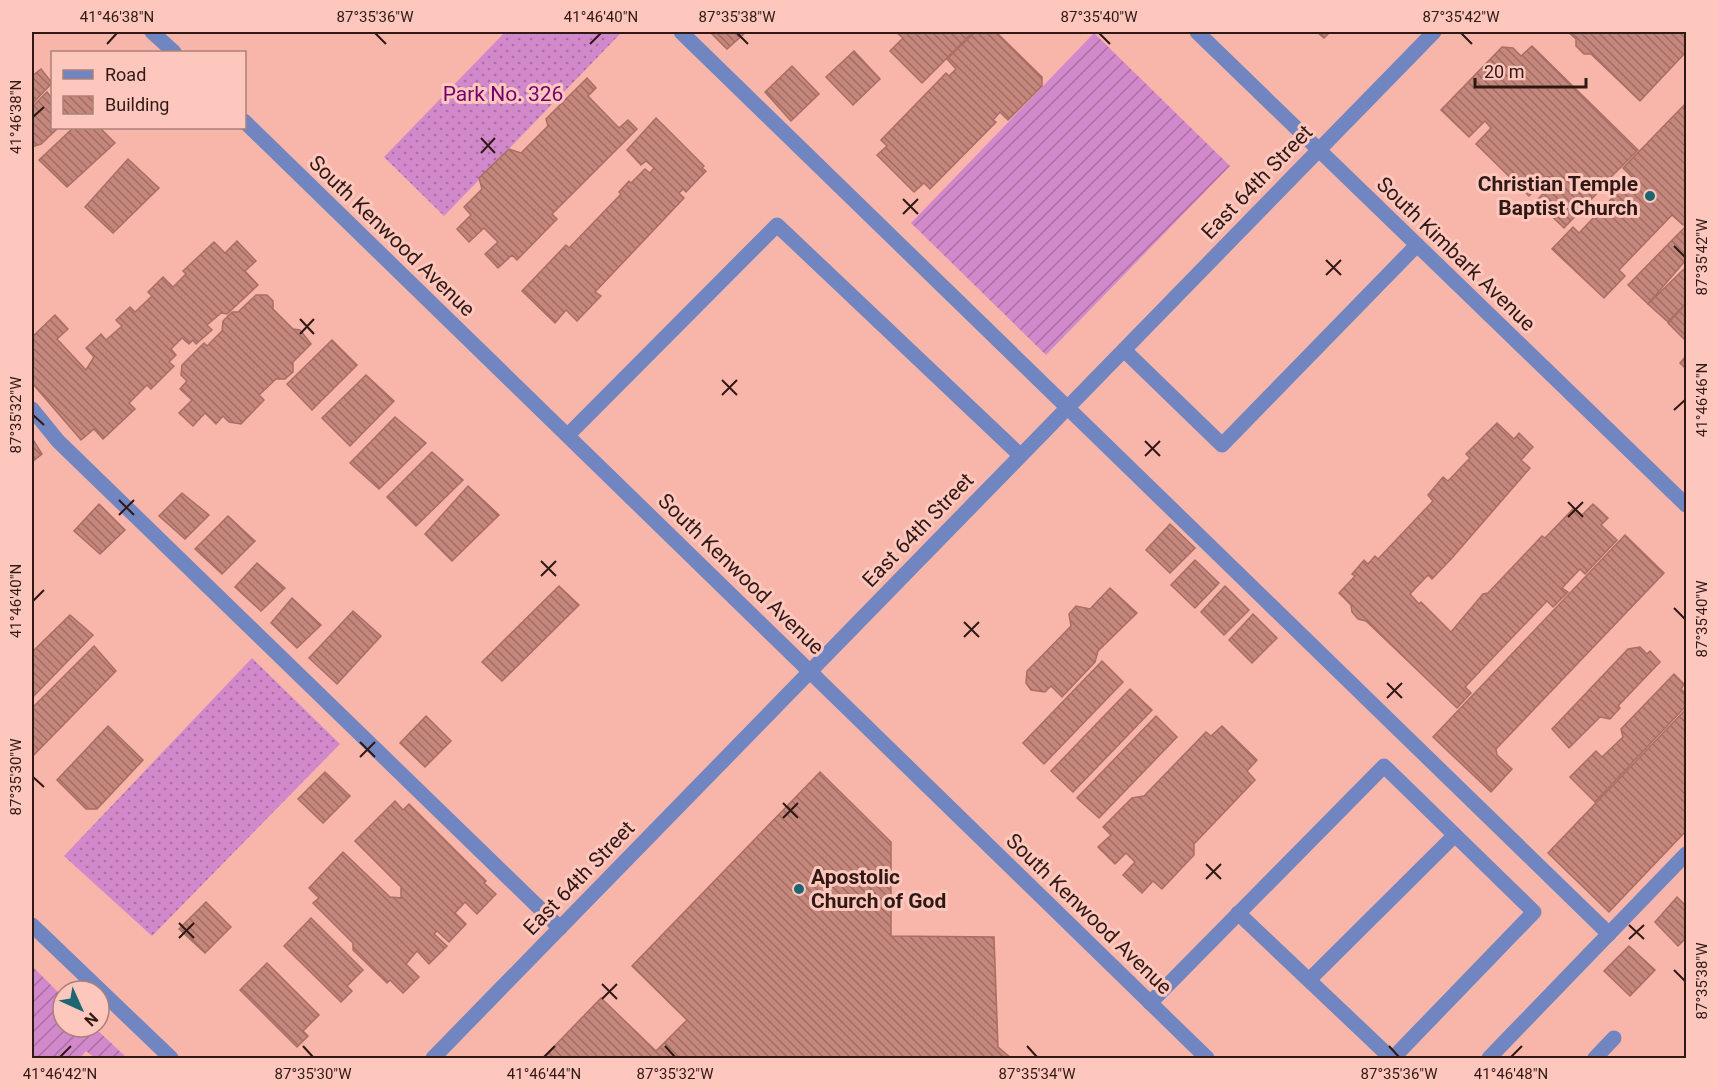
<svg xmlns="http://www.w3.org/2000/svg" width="1718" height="1090" viewBox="0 0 1718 1090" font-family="Roboto,sans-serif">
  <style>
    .grass { fill: url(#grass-dots) }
    .garden { fill: url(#garden-furrows) }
    .building { fill: url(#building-back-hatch); stroke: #aa6d63; stroke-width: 1.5 }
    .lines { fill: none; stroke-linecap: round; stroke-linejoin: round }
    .minor { stroke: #7185c1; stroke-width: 15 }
    .ticks { fill: none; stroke: #301814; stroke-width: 2 }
    .poi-dot { fill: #1c6672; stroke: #fdc7bd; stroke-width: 2 }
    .labels { text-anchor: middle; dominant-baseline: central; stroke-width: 6; stroke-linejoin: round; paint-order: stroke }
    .park-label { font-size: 21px; fill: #750071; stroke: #fdc7bd }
    .street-label { font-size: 21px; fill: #301814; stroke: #fdc7bd }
    .poi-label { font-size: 21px; font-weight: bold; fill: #301814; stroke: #fdc7bd; text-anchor: end }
    .neatline { fill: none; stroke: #301814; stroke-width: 2 }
    .ticks-label { font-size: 15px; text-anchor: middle; fill: #301814 }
  </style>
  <defs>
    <pattern id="grass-dots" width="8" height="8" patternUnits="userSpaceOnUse" patternTransform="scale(1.5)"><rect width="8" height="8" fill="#d289cb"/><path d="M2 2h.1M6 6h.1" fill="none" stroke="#ab6fa4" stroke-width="1.8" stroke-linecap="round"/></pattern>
    <pattern id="garden-furrows" width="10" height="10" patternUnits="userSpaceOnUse" patternTransform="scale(1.5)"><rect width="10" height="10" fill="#d289cb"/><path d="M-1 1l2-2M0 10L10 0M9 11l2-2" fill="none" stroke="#ab6fa4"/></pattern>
    <pattern id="building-back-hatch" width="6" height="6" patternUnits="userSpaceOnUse" patternTransform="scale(1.5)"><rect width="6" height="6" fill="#c5877c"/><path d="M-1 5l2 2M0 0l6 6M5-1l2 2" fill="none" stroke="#a06d64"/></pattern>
  </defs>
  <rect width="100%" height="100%" fill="#f8b6aa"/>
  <g class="grass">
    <polygon points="505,32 622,32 444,216 384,157"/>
    <polygon points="252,658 340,744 152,936 64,856"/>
  </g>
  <g class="garden">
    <polygon points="1094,33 1230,166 1046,355 911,223"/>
    <polygon points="32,966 63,997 63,1027 94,1027 127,1058 95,1058 86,1051 80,1058 34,1058 32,1055"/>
  </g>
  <g class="building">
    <polygon points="710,32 746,32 727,49"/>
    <polygon points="896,32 973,32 922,83 890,51 903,38"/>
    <polygon points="975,32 996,32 1042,77 1042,86 1008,120 1000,112 993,120 996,122 930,189 924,183 914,192 877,155 887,146 881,140 946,73 949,76 956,69 947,59"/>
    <polygon points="1317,32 1330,32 1324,38"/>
    <polygon points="1568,32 1686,32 1686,52 1640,101 1591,54 1584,54 1576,46 1576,39"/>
    <polygon points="1532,46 1638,150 1606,182 1601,177 1597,181 1603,187 1564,228 1536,201 1553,184 1553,177 1547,177 1529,196 1476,144 1491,128 1485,121 1469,137 1441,110 1502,47 1513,48 1521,56"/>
    <polygon points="854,51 880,79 853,105 826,77"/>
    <polygon points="792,66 819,94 791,121 765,92"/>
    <polygon points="41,69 52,83 32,104 32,76"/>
    <polygon points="587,78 596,88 588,96 619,128 628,120 637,129 552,214 557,219 517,260 512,255 498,268 485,254 498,242 484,228 469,242 457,229 471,215 464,207 482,189 479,178 509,149 521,153 548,126 546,119"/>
    <polygon points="47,92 52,99 52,128 58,128 41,144 32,147 32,107"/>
    <polygon points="1686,103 1686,222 1683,225 1672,215 1619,270 1625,276 1604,298 1552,249 1573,227 1579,233 1632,177 1623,168"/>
    <polygon points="656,118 704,166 702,168 706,171 686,192 683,189 679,193 684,198 595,292 601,296 577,321 566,310 555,323 522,291 566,245 569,248 621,194 619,192 629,181 631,183 645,169 650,173 654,168 646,161 641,165 627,150"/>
    <polygon points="73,128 100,128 115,143 67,187 39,160"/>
    <polygon points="128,159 159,188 113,233 85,207"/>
    <polygon points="1686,226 1686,260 1648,304 1628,285"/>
    <polygon points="237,241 256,261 245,271 258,285 227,314 221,313 207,325 212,330 196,344 193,340 189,344 182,338 171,349 176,355 169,362 174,366 151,389 147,385 129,403 135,409 103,439 94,429 81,440 32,383 32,337 55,315 68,329 57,339 86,370 94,357 86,348 101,334 106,340 122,326 116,320 130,307 135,312 152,296 148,292 163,277 173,287 186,274 183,271 214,242 225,253"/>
    <polygon points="1684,269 1686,269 1686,303 1668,322 1648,304"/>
    <polygon points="256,295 267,295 273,301 273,309 293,329 300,330 311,344 293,362 293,372 285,379 276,379 259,395 264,400 241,424 229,422 223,416 216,424 205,413 193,426 179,413 192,400 180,389 187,381 181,375 182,365 204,343 207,346 222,331 223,321 232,312 238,312"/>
    <polygon points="1686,304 1686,341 1668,323"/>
    <polygon points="332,340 357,365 312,410 287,384"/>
    <polygon points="1686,356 1686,369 1680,363"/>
    <polygon points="366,375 394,401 350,446 322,418"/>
    <polygon points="395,417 426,443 379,489 350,463"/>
    <polygon points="1497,423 1514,439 1519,433 1533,447 1521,460 1530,468 1452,558 1432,579 1428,575 1410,594 1419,604 1421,602 1451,632 1483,594 1488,593 1542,536 1545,538 1574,508 1582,515 1593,504 1608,518 1601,525 1617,540 1585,574 1580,569 1562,588 1568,592 1553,607 1547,601 1465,687 1471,693 1457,708 1366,621 1358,619 1352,612 1351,605 1339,593 1355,576 1352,574 1364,560 1368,564 1375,556 1378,559 1433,501 1428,495 1443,477 1448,481 1470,458 1466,454"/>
    <polygon points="32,438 42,454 32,462"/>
    <polygon points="432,452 463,480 416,526 387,497"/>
    <polygon points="468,486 499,515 452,561 425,534"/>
    <polygon points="182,493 209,515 185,539 159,516"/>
    <polygon points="99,504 125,530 100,554 74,531"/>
    <polygon points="228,516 255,541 222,574 195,549"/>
    <polygon points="1170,524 1195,548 1170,573 1146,550"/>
    <polygon points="1625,535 1664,573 1496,749 1497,755 1512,769 1491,792 1433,737"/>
    <polygon points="1195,560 1219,583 1195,608 1171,585"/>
    <polygon points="257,563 285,588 261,611 235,587"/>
    <polygon points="559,586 579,605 502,681 482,662"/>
    <polygon points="1225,586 1249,610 1224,635 1201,612"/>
    <polygon points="1110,588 1137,613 1098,651 1095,662 1062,697 1051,686 1045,692 1031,690 1026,683 1027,671 1071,626 1069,614 1076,606 1090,609"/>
    <polygon points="292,598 321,625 297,648 271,623"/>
    <polygon points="353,611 381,636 337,684 309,658"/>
    <polygon points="1253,614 1277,638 1252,663 1229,640"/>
    <polygon points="70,615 93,635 32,698 32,652"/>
    <polygon points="94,646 116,671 32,757 32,708"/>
    <polygon points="1640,647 1647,654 1650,651 1660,662 1618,706 1620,708 1610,719 1600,717 1569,748 1552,729 1628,649"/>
    <polygon points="1102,661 1123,682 1044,764 1023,743"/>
    <polygon points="1674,674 1684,684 1681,689 1686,694 1686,706 1595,802 1570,777 1596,751 1602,757 1623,737 1621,729"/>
    <polygon points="1130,689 1152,710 1073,792 1051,771"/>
    <polygon points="1686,709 1686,831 1609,912 1548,853"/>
    <polygon points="426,716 451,741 425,767 400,743"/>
    <polygon points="1156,716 1177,737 1099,818 1077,798"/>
    <polygon points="108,726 143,760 97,809 86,809 57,780"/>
    <polygon points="1222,726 1257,760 1247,771 1255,780 1194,844 1194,855 1162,889 1153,881 1142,893 1123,875 1135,862 1126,853 1115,864 1098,847 1111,835 1103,827 1132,798 1144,796 1206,732 1211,736"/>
    <polygon points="325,772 350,796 323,823 298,799"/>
    <polygon points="820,772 891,842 891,936 994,937 998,1047 1011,1058 543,1058 601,998 656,1051 687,1020 632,966"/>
    <polygon points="395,801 403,810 409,804 486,881 484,883 496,894 477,914 465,902 455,913 466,924 449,942 437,931 434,934 447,946 429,964 417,951 406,964 419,977 403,993 390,980 387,983 353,950 353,943 313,903 319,898 309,888 343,852 390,897 401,898 401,887 355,841"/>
    <polygon points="1677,897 1686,906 1686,938 1678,946 1655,922"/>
    <polygon points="206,902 231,927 205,953 179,929"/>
    <polygon points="311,918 363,970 347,986 352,991 341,1002 284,946"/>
    <polygon points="1629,946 1655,970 1630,996 1604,971"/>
    <polygon points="267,963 319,1015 303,1031 308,1036 297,1047 240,990"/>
  </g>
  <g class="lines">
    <g class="minor">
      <polyline points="152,32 174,52"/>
      <polyline points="681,32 1609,934"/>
      <polyline points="1197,32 1686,505"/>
      <polyline points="244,121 1207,1058"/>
      <polyline points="1124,350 1222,445 1417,245"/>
      <polyline points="32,409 58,441 560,928"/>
      <polyline points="568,435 777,225 1020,455"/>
      <polyline points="1238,913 1391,1058"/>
      <polyline points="32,925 171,1058"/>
      <polyline points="1309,980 1455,835"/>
      <polyline points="1150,1003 1384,766 1534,912 1393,1058"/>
      <polyline points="433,1058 1434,32"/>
      <polyline points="1489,1058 1686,854"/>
      <polyline points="1595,1058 1614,1038"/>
    </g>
  </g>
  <path class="ticks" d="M375,33L386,44M737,33L748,44M1099,33L1110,44M1461,33L1472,44M107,44L117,33M590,44L601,33M33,117L44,107M481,138L495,153M481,153L495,138M903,199L918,214M903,214L918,199M1674,246L1685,257M1326,260L1341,275M1326,275L1341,260M300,319L314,334M300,334L314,319M722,380L737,395M722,395L737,380M1674,410L1685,400M33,415L44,425M1145,441L1160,456M1145,456L1160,441M119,500L134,515M1568,502L1583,517M119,515L134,500M1568,517L1583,502M541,561L556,576M541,576L556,561M33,601L44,590M1674,608L1685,619M964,622L979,637M964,637L979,622M1387,683L1402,698M1387,698L1402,683M360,742L375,757M360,757L375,742M33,777L44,787M783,803L798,818M783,818L798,803M1206,864L1221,879M1206,879L1221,864M179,923L194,938M1629,925L1644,939M179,938L194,923M1629,939L1644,925M1674,970L1685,981M602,984L617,999M602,999L617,984M303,1046L313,1057M665,1046L675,1057M1027,1046L1037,1057M1389,1046L1399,1057M60,1057L71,1046M544,1057L555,1046M1511,1057L1522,1046"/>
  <g class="poi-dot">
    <circle cx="1650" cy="196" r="6"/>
    <circle cx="799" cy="889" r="6"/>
  </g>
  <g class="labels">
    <g class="park-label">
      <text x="503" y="94">Park No. 326</text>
    </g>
    <g class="street-label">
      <text transform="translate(1257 182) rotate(-46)">East 64th Street</text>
      <text transform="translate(392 236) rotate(44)">South Kenwood Avenue</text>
      <text transform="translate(1456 254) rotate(44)">South Kimbark Avenue</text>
      <text transform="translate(918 530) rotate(-46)">East 64th Street</text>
      <text transform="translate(741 574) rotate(44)">South Kenwood Avenue</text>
      <text transform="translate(579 878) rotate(-46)">East 64th Street</text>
      <text transform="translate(1089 914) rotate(44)">South Kenwood Avenue</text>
    </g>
    <g class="poi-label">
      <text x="1638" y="184">Christian Temple<tspan x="1638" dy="24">Baptist Church</tspan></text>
      <text x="811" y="877" text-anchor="start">Apostolic<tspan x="811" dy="24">Church of God</tspan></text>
    </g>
  </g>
  <rect width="1718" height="1090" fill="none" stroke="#fdc7bd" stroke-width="66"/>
  <rect x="51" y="51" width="195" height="78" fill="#fdc7bd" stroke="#ab8179" stroke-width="1.5"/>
  <rect x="63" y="70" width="30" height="9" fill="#7185c1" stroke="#ab8179" stroke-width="1.5"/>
  <text x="105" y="81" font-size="18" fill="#301814">Road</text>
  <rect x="63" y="96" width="30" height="18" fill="url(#building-back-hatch)" stroke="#ab8179" stroke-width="1.5"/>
  <text x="105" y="111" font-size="18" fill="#301814">Building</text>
  <g transform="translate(81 1009) rotate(135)"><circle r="28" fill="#fdc7bd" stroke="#ab8179" stroke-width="1.5"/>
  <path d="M0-4.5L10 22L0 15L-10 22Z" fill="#1c6672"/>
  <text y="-9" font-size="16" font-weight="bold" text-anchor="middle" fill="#301814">N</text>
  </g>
  <path d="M1475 78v9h111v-9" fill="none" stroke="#301814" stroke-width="3"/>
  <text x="1484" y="78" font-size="18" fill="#301814" stroke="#fdc7bd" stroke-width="4.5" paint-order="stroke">20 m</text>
  <rect x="33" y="33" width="1652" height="1024" class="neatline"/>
  <g class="ticks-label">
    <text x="117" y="22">41°46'38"N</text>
    <text x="375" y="22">87°35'36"W</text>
    <text x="601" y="22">41°46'40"N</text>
    <text x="737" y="22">87°35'38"W</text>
    <text x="1099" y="22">87°35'40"W</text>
    <text x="1461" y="22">87°35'42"W</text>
    <text transform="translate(16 117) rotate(-90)" y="5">41°46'38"N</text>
    <text transform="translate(1702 257) rotate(-90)" y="5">87°35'42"W</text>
    <text transform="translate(1702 400) rotate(-90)" y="5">41°46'46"N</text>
    <text transform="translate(16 415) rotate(-90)" y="5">87°35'32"W</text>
    <text transform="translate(16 601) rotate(-90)" y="5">41°46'40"N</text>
    <text transform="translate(1702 619) rotate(-90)" y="5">87°35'40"W</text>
    <text transform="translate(16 777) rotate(-90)" y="5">87°35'30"W</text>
    <text transform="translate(1702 981) rotate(-90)" y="5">87°35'38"W</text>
    <text x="60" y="1079">41°46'42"N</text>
    <text x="313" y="1079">87°35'30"W</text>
    <text x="544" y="1079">41°46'44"N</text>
    <text x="675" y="1079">87°35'32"W</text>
    <text x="1037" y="1079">87°35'34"W</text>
    <text x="1399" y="1079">87°35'36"W</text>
    <text x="1511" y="1079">41°46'48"N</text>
  </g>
</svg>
